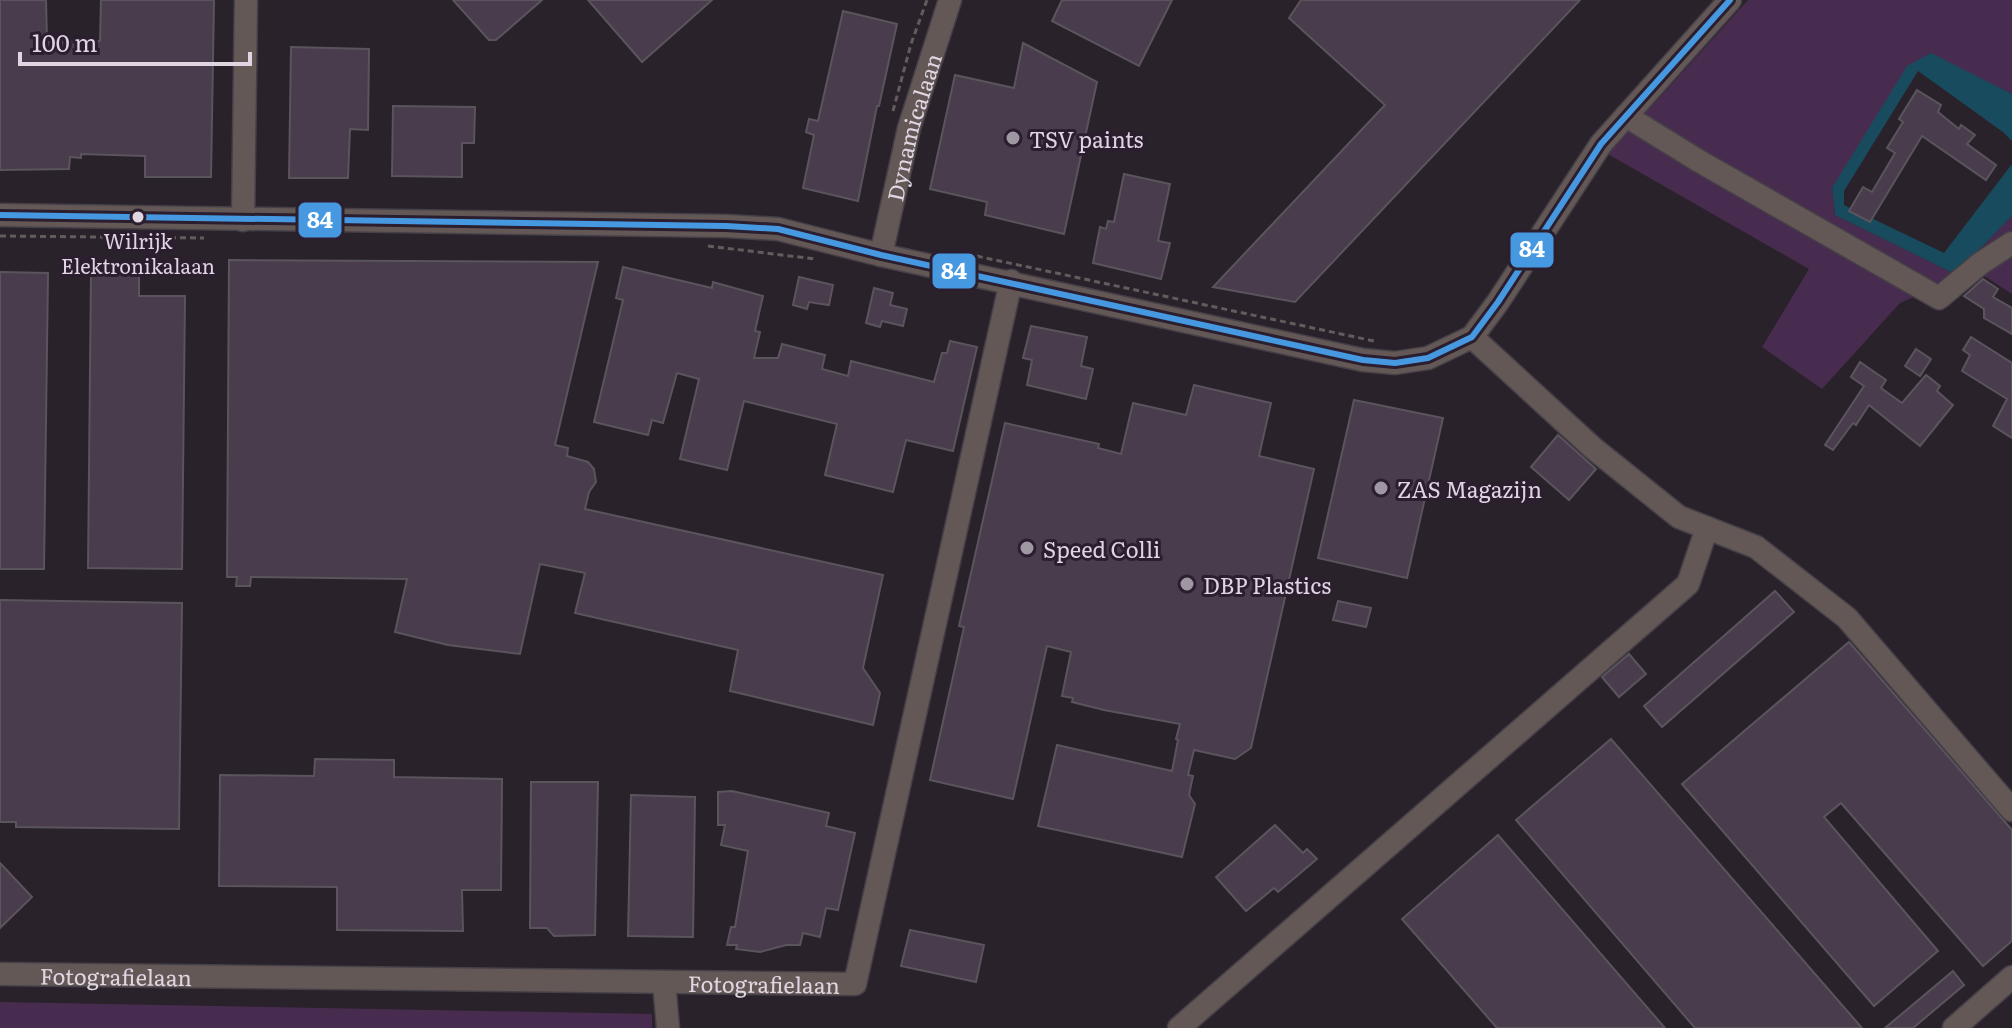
<svg xmlns="http://www.w3.org/2000/svg" width="2012" height="1028" viewBox="0 0 2012 1028" font-family="Literata,serif">
  <style>
    .green { fill: #482c4f }
    .water { fill: #194b5f }
    .building { fill: #493c4c; stroke: #5a555c; stroke-width: 2 }
    .lines { fill: none; stroke-linecap: round; stroke-linejoin: round }
    .minor-casing { stroke: #454047; stroke-width: 25 }
    .path { stroke: #645b5d; stroke-width: 3; stroke-dasharray: 6 4; stroke-linecap: butt }
    .minor { stroke: #645857; stroke-width: 22 }
    .bus-1-casing { stroke: #2b1e2f; stroke-width: 12 }
    .bus-1 { stroke: #4699e1; stroke-width: 6 }
    .poi-dot { fill: #9f97a2; stroke: #2b1e2f; stroke-width: 3 }
    .bus-dot { fill: #dfd6e2; stroke: #2b1e2f; stroke-width: 3 }
    .labels { text-anchor: middle; dominant-baseline: central; stroke-width: 6; stroke-linejoin: round; paint-order: stroke }
    .bus-label { font-size: 20px; fill: #dfd6e2; stroke: #2b1e2f }
    .street-label { font-size: 22px; fill: #dfd6e2; stroke: #2b1e2f }
    .poi-label { font-size: 22px; fill: #dfd6e2; stroke: #2b1e2f; text-anchor: start }
    .line-badge { stroke: #2b1e2f; stroke-width: 3 }
    .badge-label { font-size: 22px; text-anchor: middle; font-weight: bold; fill: #fff }
  </style>
  <rect width="100%" height="100%" fill="#29222b"/>
  <g class="green">
    <polygon points="1748,0 2012,0 2012,94 1930,54 1832,188 1835,215 1955,274 2012,216 2012,294 1975,270 1900,303 1822,389 1762,347 1809,269 1606,153 1626,116 1652,106"/>
    <polygon points="0,1002 652,1014 652,1028 0,1028"/>
  </g>
  <polygon class="water" points="1931,53 2012,94 2012,141 2003,132 1918,71 1844,191 1844,205 1944,253 2012,164 2012,216 1955,274 1835,215 1832,188 1907,66"/>
  <g class="building">
    <polygon points="0,0 46,0 47,42 100,41 101,0 214,0 211,177 145,177 145,156 81,154 81,158 70,157 69,169 0,170"/>
    <polygon points="453,0 542,0 496,40 489,40"/>
    <polygon points="588,0 712,0 642,62"/>
    <polygon points="1062,0 1172,0 1139,66 1052,21"/>
    <polygon points="1301,0 1580,0 1295,302 1213,287 1385,105 1289,18"/>
    <polygon points="843,11 897,24 879,106 877,106 858,201 803,188 814,135 806,132 809,119 818,121"/>
    <polygon points="1023,43 1097,82 1064,234 985,215 987,202 930,189 955,75 1014,88"/>
    <polygon points="291,47 369,49 368,130 350,129 348,178 289,178"/>
    <polygon points="1917,90 1941,105 1938,112 1959,129 1961,125 1975,135 1967,144 1996,165 1986,180 1922,136 1870,222 1849,211 1863,187 1872,192 1895,153 1887,148 1903,122 1899,119"/>
    <polygon points="393,106 475,107 474,143 462,143 462,177 392,176"/>
    <polygon points="1124,174 1170,184 1158,241 1170,243 1161,279 1093,263 1100,227 1106,229 1108,221 1114,222"/>
    <polygon points="229,260 598,262 555,445 568,448 567,456 588,462 594,469 596,482 589,492 585,509 883,575 863,668 880,693 873,725 730,691 738,650 575,613 585,573 540,564 520,654 448,645 395,632 407,579 251,577 250,586 236,586 237,577 227,577"/>
    <polygon points="623,267 712,288 713,282 763,296 755,331 760,332 754,358 778,358 782,344 825,355 822,369 848,376 851,361 934,382 942,353 947,353 950,341 977,347 953,451 906,440 893,492 825,475 837,424 744,401 727,470 680,459 699,379 677,373 663,423 652,420 648,435 594,422 623,300 616,298"/>
    <polygon points="0,272 48,273 44,569 0,569"/>
    <polygon points="91,273 139,274 139,296 185,296 182,569 88,568"/>
    <polygon points="799,277 833,285 829,305 809,302 807,309 793,305"/>
    <polygon points="1983,279 1998,289 1993,297 2012,308 2012,334 1984,318 1984,309 1964,296"/>
    <polygon points="874,288 893,293 890,305 907,309 903,326 882,321 880,327 866,323"/>
    <polygon points="1031,326 1087,337 1081,366 1093,369 1086,399 1027,385 1032,360 1023,358"/>
    <polygon points="1971,337 2012,363 2012,438 1993,426 2007,399 1962,371 1970,355 1963,350"/>
    <polygon points="1916,349 1931,359 1920,376 1905,366"/>
    <polygon points="1860,362 1886,380 1881,388 1902,403 1926,375 1940,386 1937,391 1953,405 1920,446 1869,405 1856,425 1853,423 1833,450 1825,445 1864,386 1851,377"/>
    <polygon points="1194,385 1271,403 1259,456 1314,469 1251,748 1235,759 1194,750 1188,775 1193,776 1189,795 1195,804 1182,857 1038,826 1057,745 1172,771 1178,740 1176,739 1180,724 1104,710 1072,702 1073,698 1062,696 1071,652 1047,646 1013,799 930,780 964,627 959,626 1005,423 1099,444 1098,448 1121,454 1133,403 1186,415"/>
    <polygon points="1354,400 1443,418 1407,578 1318,558"/>
    <polygon points="1558,435 1596,469 1569,500 1531,467"/>
    <polygon points="1775,591 1794,612 1662,727 1644,706"/>
    <polygon points="0,600 182,603 179,829 16,827 16,822 0,822"/>
    <polygon points="1338,601 1371,608 1366,627 1333,620"/>
    <polygon points="1849,642 2012,830 2012,941 1983,966 1841,803 1824,817 1938,951 1874,1006 1682,784"/>
    <polygon points="1629,654 1646,674 1619,697 1602,677"/>
    <polygon points="1611,739 1862,1028 1695,1028 1516,820"/>
    <polygon points="315,759 394,760 394,777 502,779 501,890 462,890 463,931 337,930 337,887 219,886 220,775 314,776"/>
    <polygon points="531,782 598,782 595,935 554,936 547,928 530,928"/>
    <polygon points="732,791 829,813 826,826 855,833 838,910 826,908 820,937 803,933 800,945 786,945 760,952 736,949 737,945 727,945 731,927 735,927 748,851 721,845 725,825 718,825 718,792"/>
    <polygon points="631,795 695,797 693,937 628,936"/>
    <polygon points="1275,825 1303,853 1307,849 1317,859 1278,892 1274,888 1246,911 1216,877"/>
    <polygon points="1498,835 1665,1028 1497,1028 1402,919"/>
    <polygon points="0,863 32,897 0,928"/>
    <polygon points="910,930 984,945 976,982 901,966"/>
    <polygon points="1953,971 1964,985 1913,1028 1885,1028"/>
  </g>
  <g class="lines">
    <g class="minor-casing">
      <g id="minor">
        <polyline points="1626,116 1699,161 1939,298 1981,263 2012,243"/>
        <polyline points="0,215 726,226 778,229 881,255 1363,360 1395,363 1428,358 1472,337 1498,302 1601,144 1730,0"/>
        <polyline points="243,220 246,0"/>
        <path id="s1" d="M881,255L909,128L950,0"/>
        <polyline points="1472,337 1593,448 1679,517 1756,547 1847,618 2012,810"/>
        <path id="s2" d="M0,974L855,984L1011,281"/>
        <polyline points="664,982 668,1028"/>
        <polyline points="1179,1028 1688,584 1707,528"/>
        <polyline points="1954,1028 2012,977"/>
      </g>
    </g>
    <g class="path">
      <polyline points="893,111 911,44 927,0"/>
      <polyline points="0,236 204,238"/>
      <polyline points="708,246 815,259"/>
      <polyline points="967,254 1374,341"/>
    </g>
    <use href="#minor" class="minor"/>
    <g class="bus-1-casing">
      <polyline id="bus-1" points="0,215 726,226 778,229 881,255 1363,360 1395,363 1428,358 1472,337 1498,302 1601,144 1730,0"/>
    </g>
    <use href="#bus-1" class="bus-1"/>
  </g>
  <g class="poi-dot">
    <circle cx="1013" cy="138" r="8"/>
    <circle cx="1381" cy="488" r="8"/>
    <circle cx="1027" cy="548" r="8"/>
    <circle cx="1187" cy="584" r="8"/>
  </g>
  <circle class="bus-dot" cx="138" cy="217" r="7"/>
  <g class="labels">
    <g class="bus-label">
      <text x="138" y="240">Wilrijk<tspan x="138" dy="25">Elektronikalaan</tspan></text>
    </g>
    <g class="street-label">
      <text stroke="none"><textPath href="#s1" startOffset="132">Dynamicalaan</textPath></text>
      <text stroke="none"><textPath href="#s2" startOffset="116">Fotografielaan</textPath></text>
      <text stroke="none"><textPath href="#s2" startOffset="764">Fotografielaan</textPath></text>
    </g>
    <g class="poi-label">
      <text x="1029" y="138">TSV paints</text>
      <text x="1397" y="488">ZAS Magazijn</text>
      <text x="1043" y="548">Speed Colli</text>
      <text x="1203" y="584">DBP Plastics</text>
    </g>
  </g>
  <g class="line-badge">
    <rect x="297" y="201" width="46" height="38" rx="8" fill="#4699e1"/>
    <rect x="1509" y="231" width="46" height="38" rx="8" fill="#4699e1"/>
    <rect x="931" y="252" width="46" height="38" rx="8" fill="#4699e1"/>
  </g>
  <g class="badge-label">
    <text x="320" y="228">84</text>
    <text x="1532" y="257">84</text>
    <text x="954" y="279">84</text>
  </g>
  <path d="M20 52v12h230v-12" fill="none" stroke="#dfd6e2" stroke-width="4"/>
  <text x="32" y="52" font-size="24" fill="#dfd6e2" stroke="#2b1e2f" stroke-width="6" paint-order="stroke">100 m</text>
</svg>
